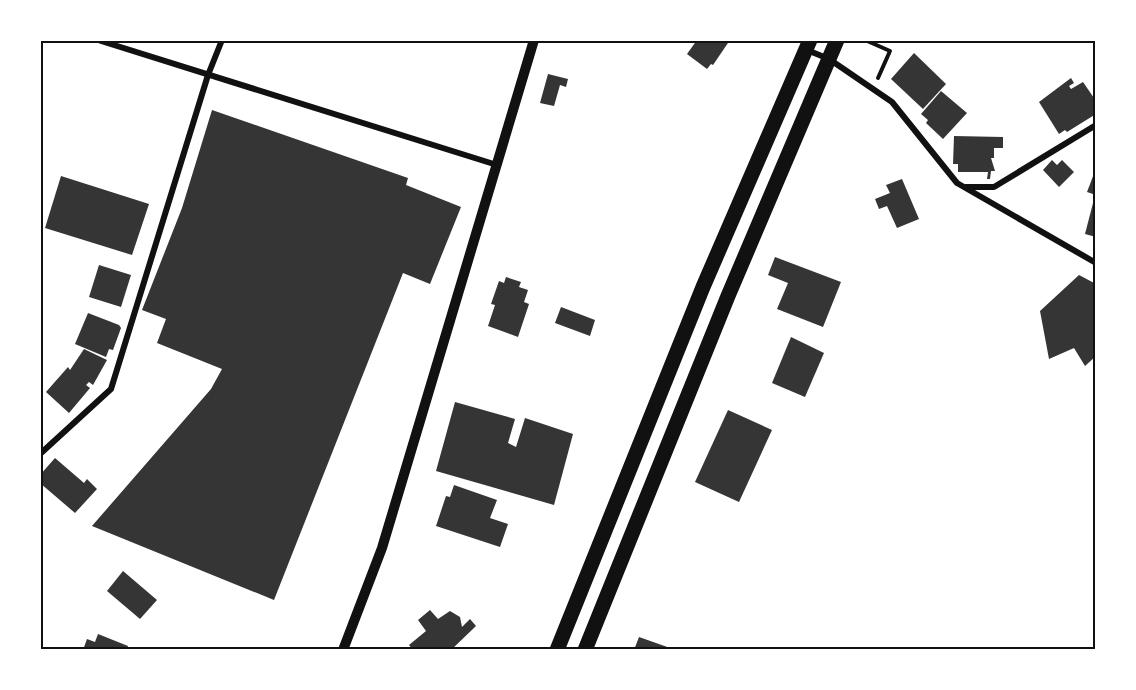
<svg xmlns="http://www.w3.org/2000/svg" width="1136" height="690" viewBox="0 0 1136 690" font-family="'Varela Round',sans-serif">
  <style>
    .building { fill: #353535 }
    .lines { fill: none; stroke-linecap: round; stroke-linejoin: round }
    .path { stroke: #111; stroke-width: 4 }
    .minor { stroke: #111; stroke-width: 6 }
    .tertiary { stroke: #111; stroke-width: 10 }
    .trunk { stroke: #111; stroke-width: 15 }
    .neatline { fill: none; stroke: #111; stroke-width: 2 }
  </style>
  <rect width="100%" height="100%" fill="#fff"/>
  <g class="building">
    <polygon points="697,40 730,40 713,65 711,64 707,69 687,54"/>
    <polygon points="914,53 946,84 923,109 891,79"/>
    <polygon points="548,74 568,79 566,87 560,85 554,106 540,103"/>
    <polygon points="1071,78 1074,83 1069,86 1071,89 1083,82 1096,101 1096,114 1067,132 1065,130 1059,134 1039,102"/>
    <polygon points="941,91 967,113 943,139 926,123 928,120 921,114"/>
    <polygon points="212,110 408,178 406,185 461,207 430,284 403,273 274,600 92,526 211,389 222,369 157,343 166,319 142,310 182,208"/>
    <polygon points="954,136 1003,137 1003,148 994,148 994,158 991,158 995,171 991,171 990,179 987,179 988,172 958,172 958,164 953,164"/>
    <polygon points="1052,160 1057,165 1062,160 1074,172 1059,187 1043,170"/>
    <polygon points="1095,171 1096,171 1096,195 1087,192"/>
    <polygon points="61,176 149,204 132,255 45,228"/>
    <polygon points="902,179 919,219 897,228 887,206 879,209 875,199 890,193 886,185"/>
    <polygon points="1093,203 1096,204 1096,237 1085,234"/>
    <polygon points="775,257 841,282 823,327 777,309 788,283 768,275"/>
    <polygon points="99,265 131,275 121,307 89,297"/>
    <polygon points="1079,275 1096,284 1096,356 1085,366 1074,348 1049,359 1040,311"/>
    <polygon points="506,277 521,282 519,287 528,290 524,302 529,304 518,337 488,326 495,305 491,304 499,281 504,283"/>
    <polygon points="561,307 595,320 590,336 555,323"/>
    <polygon points="88,313 119,325 121,328 113,350 109,349 106,357 75,344"/>
    <polygon points="791,337 824,353 805,397 772,383"/>
    <polygon points="84,349 107,360 93,385 89,382 86,385 90,388 69,413 46,392 68,367 70,370"/>
    <polygon points="455,402 515,419 508,443 516,447 525,418 573,434 554,505 436,471"/>
    <polygon points="728,410 772,430 739,502 695,482"/>
    <polygon points="55,458 84,483 87,479 97,489 75,513 40,483 40,475"/>
    <polygon points="454,485 497,500 490,518 508,524 500,547 436,526 446,496 450,497"/>
    <polygon points="123,571 157,600 140,619 107,591"/>
    <polygon points="430,610 438,619 450,611 460,617 462,627 470,619 476,626 451,650 413,650 409,645 426,631 418,620"/>
    <polygon points="98,634 128,646 127,650 83,650 87,639 95,642"/>
    <polygon points="639,637 673,649 673,650 634,650"/>
  </g>
  <g class="lines">
    <polyline class="path" points="865,40 890,51 878,78"/>
    <g class="minor">
      <polyline points="98,40 497,165"/>
      <polyline points="807,50 829,59 892,102 957,183 1096,263"/>
      <polyline points="966,187 994,187 1096,125"/>
      <polyline points="40,454 111,389 208,75 222,40"/>
    </g>
    <polyline class="tertiary" points="343,650 382,548 534,40"/>
    <g class="trunk">
      <polyline points="557,650 703,287 810,40"/>
      <polyline points="585,650 728,296 837,40"/>
    </g>
  </g>
  <rect width="1136" height="690" fill="none" stroke="#ffffff" stroke-width="84"/>
  <rect x="42" y="42" width="1052" height="606" class="neatline"/>
</svg>
